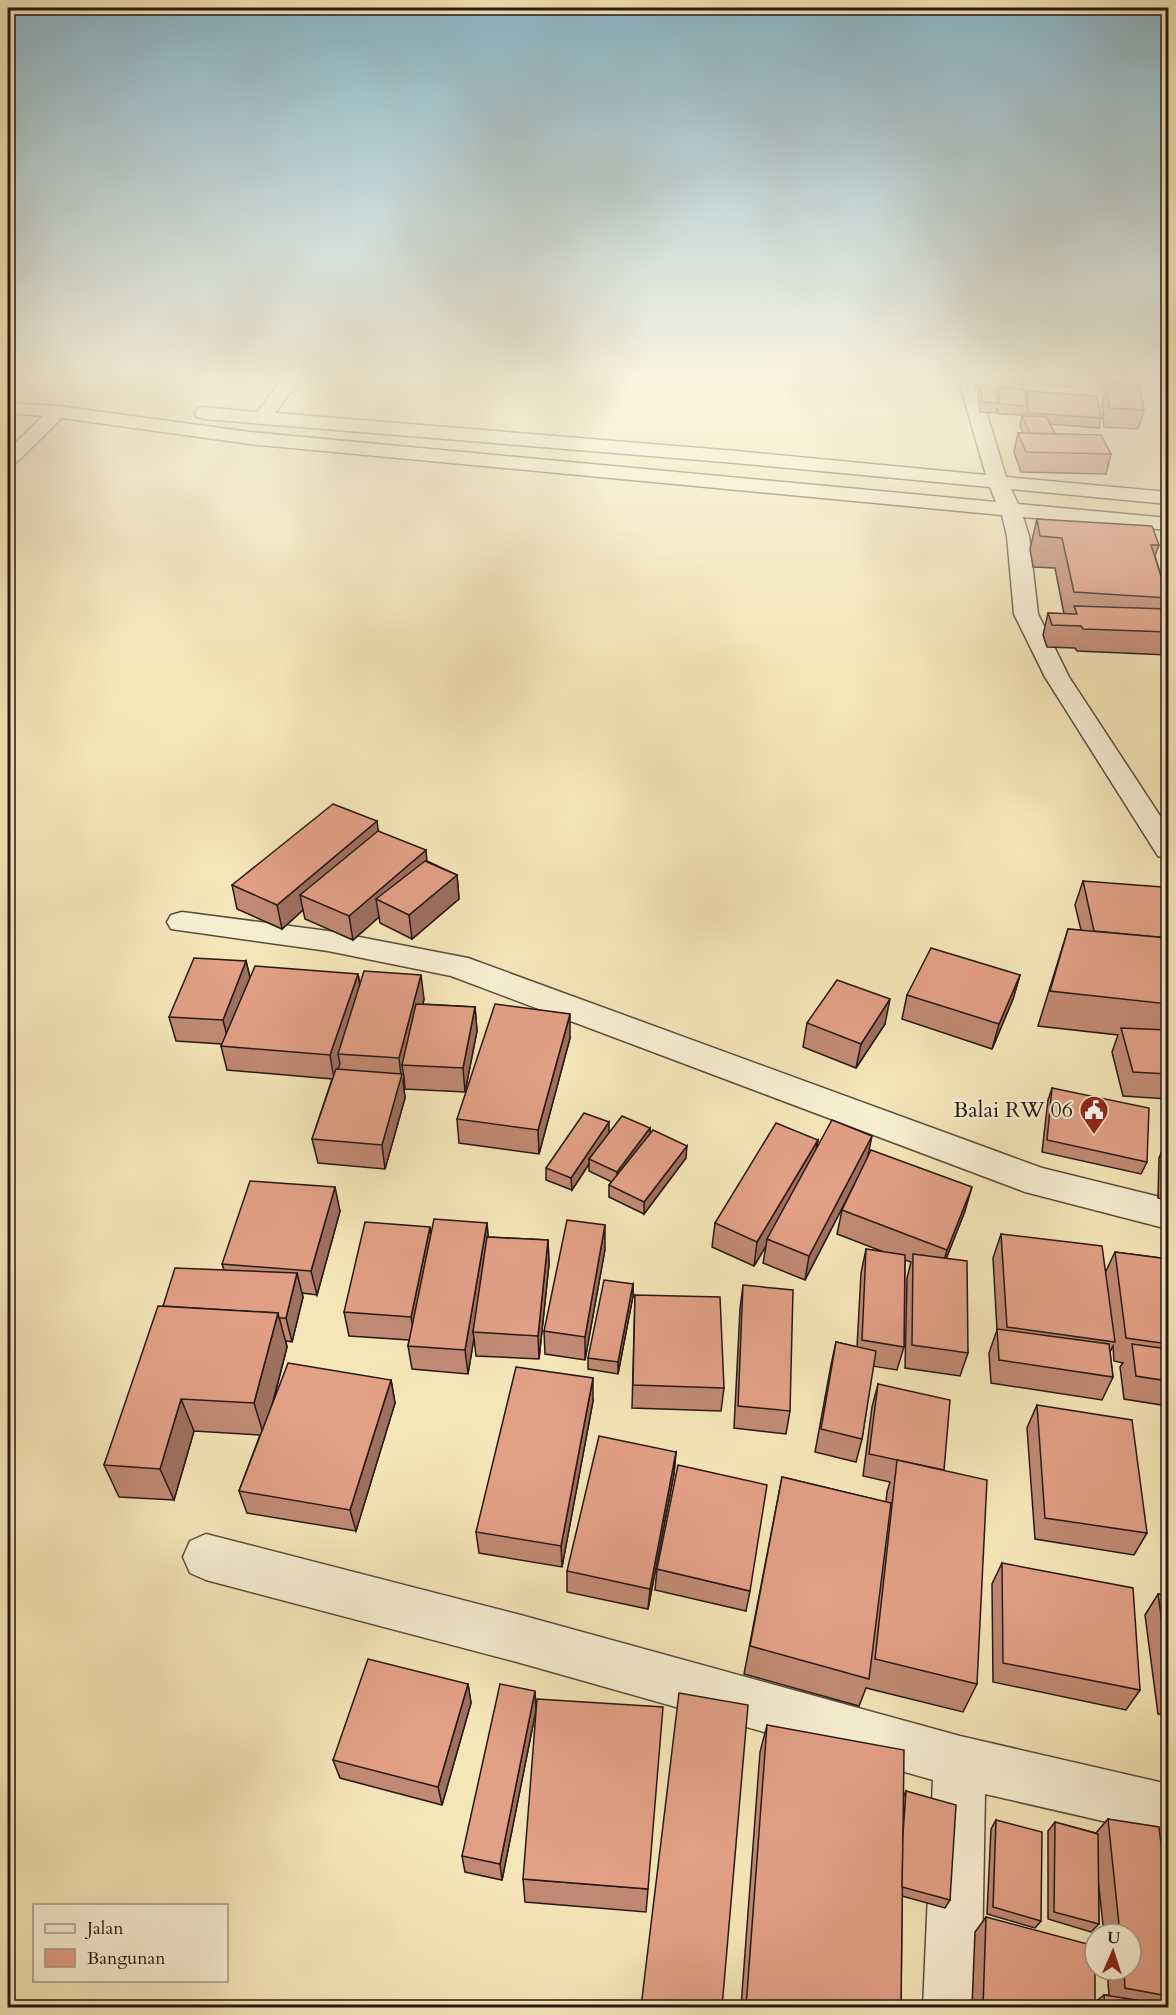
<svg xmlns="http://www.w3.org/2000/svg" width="1176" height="2015" viewBox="0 0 1176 2015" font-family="Cardo,serif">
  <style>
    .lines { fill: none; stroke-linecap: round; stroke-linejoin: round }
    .minor-casing { stroke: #5a4c3d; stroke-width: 3 }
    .minor { fill: #f8efd2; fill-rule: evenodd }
    .wall { fill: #c28a74; stroke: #271914; stroke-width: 1.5 }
    .shaded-wall { fill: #9e705e; stroke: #271914; stroke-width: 1.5 }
    .building { fill: #e2a087; stroke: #271914; stroke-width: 1.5 }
    .labels { text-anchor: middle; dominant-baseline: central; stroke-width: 4.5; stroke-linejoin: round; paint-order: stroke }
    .poi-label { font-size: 22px; fill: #271914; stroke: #f8efd2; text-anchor: end }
  </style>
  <rect width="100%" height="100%" fill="#f5e6b9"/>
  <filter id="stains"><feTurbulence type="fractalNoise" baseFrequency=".00333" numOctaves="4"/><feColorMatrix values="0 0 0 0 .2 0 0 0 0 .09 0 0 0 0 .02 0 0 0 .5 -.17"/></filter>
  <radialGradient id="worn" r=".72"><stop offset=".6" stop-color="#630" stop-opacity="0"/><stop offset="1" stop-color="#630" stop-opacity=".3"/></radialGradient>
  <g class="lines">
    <g class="minor-casing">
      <g id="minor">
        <polygon points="281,381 299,381 275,413 736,451 986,475 959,381 977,381 1006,477 1168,492 1168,504 1011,489 1018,504 1168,518 1168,530 1023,517 1029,536 1038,614 1069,677 1168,828 1168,859 1158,856 1045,677 1014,614 1007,536 1002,515 250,444 62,418 15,464 8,466 8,450 43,416 8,413 8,403 58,406 250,432 996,502 990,487 736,463 204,419 197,417 195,413 197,409 204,407 257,412"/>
        <polygon points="182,912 328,931 468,958 1042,1168 1168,1199 1168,1229 1025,1192 451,976 328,951 171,929 167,922 171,915"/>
        <polygon points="206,1534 517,1614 960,1736 1168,1784 1168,1836 985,1794 981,2008 923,2008 933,1780 517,1662 206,1580 190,1573 183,1557 190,1541"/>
      </g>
    </g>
    <use href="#minor" class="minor"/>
  </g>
  <g class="wall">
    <polygon points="975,381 1024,381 1022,390 1026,398 1027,391 1101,418 1099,428 1050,424 1055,434 1111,454 1106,474 1021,472 1014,452 1018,433 1023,433 1020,426 1022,416 1026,416 1026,411 1025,415 998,414 997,408 996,413 980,412 978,396 980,389 975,389"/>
    <polygon points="1041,381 1075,381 1073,387 1042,384"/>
    <polygon points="1099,381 1116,381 1115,385 1117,385 1116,381 1138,381 1137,387 1144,410 1138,429 1104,427 1102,403 1106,389 1101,388"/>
    <polygon points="1163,381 1168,381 1168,391 1165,391"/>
    <polygon points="1037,519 1159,545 1155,556 1168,598 1165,609 1168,609 1168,655 1077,651 1075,648 1047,647 1043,635 1048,613 1064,614 1055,568 1033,567 1030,549"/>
    <polygon points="378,831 427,861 457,875 459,899 412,939 380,923 379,917 353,940 305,919 303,910 282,929 237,909 232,885"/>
    <polygon points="1083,881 1168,910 1168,1099 1123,1096 1112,1052 1118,1035 1038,1026 1068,929 1081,930 1075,905"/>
    <polygon points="246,961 250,978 358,974 360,984 424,999 423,1004 475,1007 477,1031 465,1092 405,1089 404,1077 403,1081 405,1098 385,1169 318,1163 312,1139 332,1079 227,1070 221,1046 222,1044 176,1041 169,1017"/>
    <polygon points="1020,975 1013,999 992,1049 902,1019 907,995"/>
    <polygon points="807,1023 885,1024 856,1068 803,1047"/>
    <polygon points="570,1038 539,1154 459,1143 457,1119"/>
    <polygon points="1052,1088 1147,1162 1141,1174 1042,1152 1048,1100"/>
    <polygon points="650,1128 650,1133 686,1158 644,1214 609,1197 609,1185 612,1182 589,1171 589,1164 572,1190 546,1180 546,1168"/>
    <polygon points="1168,1137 1168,1200 1158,1198 1159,1158"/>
    <polygon points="818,1140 816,1149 868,1156 965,1211 946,1259 968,1353 960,1376 905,1368 907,1278 911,1262 905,1260 904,1347 897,1370 873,1366 862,1439 856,1462 815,1452 831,1365 836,1342 857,1347 861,1273 866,1249 884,1252 837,1234 842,1210 854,1185 805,1280 763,1263 766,1246 754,1266 712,1247 715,1223"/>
    <polygon points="340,1211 317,1295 302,1293 303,1297 292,1342 286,1341 287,1347 273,1403 391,1380 395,1403 356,1531 247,1513 239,1491 260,1435 194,1431 174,1500 119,1497 104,1465 163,1306 224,1270 222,1264"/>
    <polygon points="487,1223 488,1237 548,1240 549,1264 539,1359 476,1356 474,1338 468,1374 412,1369 408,1346 409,1340 349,1336 344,1312 431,1236"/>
    <polygon points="1001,1234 1105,1273 1115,1252 1168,1259 1168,1406 1124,1399 1120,1367 1123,1363 1114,1361 1113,1346 1110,1352 1113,1377 1102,1400 991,1383 989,1353 997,1330 993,1258"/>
    <polygon points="605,1249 585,1360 545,1354 544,1331"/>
    <polygon points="633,1284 633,1296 618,1374 588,1369 588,1358"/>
    <polygon points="743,1285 790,1411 786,1434 734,1428 740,1309"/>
    <polygon points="635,1295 724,1388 721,1411 632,1408"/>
    <polygon points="878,1384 944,1470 977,1684 963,1712 866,1688 859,1706 744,1674 782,1477 886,1502 887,1492 890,1482 863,1476 872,1407"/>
    <polygon points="593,1401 562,1567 479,1553 476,1532"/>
    <polygon points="1037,1405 1147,1533 1134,1555 1035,1539 1027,1428"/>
    <polygon points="676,1452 674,1474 648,1609 567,1592 567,1571"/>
    <polygon points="1168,1507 1168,1578 1163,1516"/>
    <polygon points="1002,1563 1140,1690 1126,1710 993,1682 992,1584"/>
    <polygon points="657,1569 750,1591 746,1611 655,1590"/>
    <polygon points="1158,1594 1168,1596 1168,1715 1158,1714 1145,1615"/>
    <polygon points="468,1684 471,1703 442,1805 340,1778 333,1760"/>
    <polygon points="535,1691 536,1710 502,1880 465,1872 462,1856"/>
    <polygon points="767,1725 903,1798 906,1791 950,1900 945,1908 902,1896 901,2007 741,2007 760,1752"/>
    <polygon points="1108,1819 1161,1839 1167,1832 1168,1832 1168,2007 972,2007 975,1932 986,1917 1095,2002 1104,1995 1109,1995 1107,1970 1131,1970 1131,1934 1104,1934 1098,1879 1099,1924 1091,1932 1048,1919 1048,1831 1055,1822 1096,1833"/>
    <polygon points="996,1820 1041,1921 1035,1928 987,1914 991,1829"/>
    <polygon points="523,1879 648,1889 646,1912 525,1902"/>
  </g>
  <g class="shaded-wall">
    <polygon points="377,821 380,844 300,895 303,910 282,929 277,905"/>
    <polygon points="426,850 428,874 376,899 379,917 353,940 349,916"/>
    <polygon points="457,875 459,899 412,939 409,915"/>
    <polygon points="246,961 252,985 229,1044 223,1020"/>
    <polygon points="358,974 362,998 338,1054 340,1064 334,1079 330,1055"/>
    <polygon points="421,975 424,999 407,1065 402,1065 404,1077 403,1081 405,1098 385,1169 382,1145 401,1076 399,1058"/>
    <polygon points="1020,975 1013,999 992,1049 999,1024"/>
    <polygon points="890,999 885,1024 856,1068 861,1044"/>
    <polygon points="475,1007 477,1031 465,1092 463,1068"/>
    <polygon points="570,1014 570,1038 539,1154 538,1130"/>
    <polygon points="609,1122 609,1135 589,1159 589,1164 572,1190 571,1178"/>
    <polygon points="650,1128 650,1141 617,1184 617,1172"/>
    <polygon points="872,1136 867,1160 805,1280 809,1256"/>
    <polygon points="818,1140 813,1164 767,1239 766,1246 754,1266 757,1242"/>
    <polygon points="687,1146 686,1158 644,1214 644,1202"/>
    <polygon points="335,1187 340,1211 317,1295 311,1271"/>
    <polygon points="972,1187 965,1211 940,1274 947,1250"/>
    <polygon points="487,1223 489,1247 473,1332 474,1338 468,1374 465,1350"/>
    <polygon points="605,1225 605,1249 585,1360 585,1337"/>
    <polygon points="430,1227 433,1250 415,1340 411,1317"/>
    <polygon points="548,1240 549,1264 539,1359 538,1336"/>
    <polygon points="297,1273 303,1297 292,1342 286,1318"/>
    <polygon points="633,1284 633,1296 618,1374 618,1362"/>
    <polygon points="278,1313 287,1347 264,1436 254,1403"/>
    <polygon points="593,1378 593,1401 562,1567 561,1546"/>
    <polygon points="391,1380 395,1403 356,1531 350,1510"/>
    <polygon points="181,1399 194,1431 174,1500 160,1469"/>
    <polygon points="676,1452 674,1474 648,1609 650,1589"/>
    <polygon points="468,1684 471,1703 442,1805 438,1787"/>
    <polygon points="535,1691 536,1710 502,1880 500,1864"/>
  </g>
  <g class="building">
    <polygon points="999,381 1024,381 1024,383"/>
    <polygon points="1107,384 1140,387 1144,410 1109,408"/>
    <polygon points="980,387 996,388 998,403 982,402"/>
    <polygon points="998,388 1025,390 1027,406 1000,404"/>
    <polygon points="1027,391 1097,396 1101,418 1029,413"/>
    <polygon points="1022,416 1046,416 1055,434 1030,433"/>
    <polygon points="1018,433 1101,435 1111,454 1026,452"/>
    <polygon points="1037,519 1152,526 1159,545 1151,545 1168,598 1074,592 1062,538 1040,536"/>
    <polygon points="1074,606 1168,609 1168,632 1083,629 1081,626 1052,625 1048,613 1077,614"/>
    <polygon points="333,804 377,821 277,905 232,885"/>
    <polygon points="378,831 426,850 349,916 300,895"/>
    <polygon points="425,861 457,875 409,915 376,899"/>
    <polygon points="1083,881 1162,887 1168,910 1168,938 1094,931"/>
    <polygon points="1068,929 1168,938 1168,1004 1050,991"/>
    <polygon points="931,948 1020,975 999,1024 907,995"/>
    <polygon points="194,958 246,961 223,1020 169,1017"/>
    <polygon points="255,966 358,974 330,1055 221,1046"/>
    <polygon points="364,971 421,975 399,1058 338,1054"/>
    <polygon points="837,980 890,999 861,1044 807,1023"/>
    <polygon points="416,1004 475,1007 463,1068 402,1065"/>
    <polygon points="495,1004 570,1014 538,1130 457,1119"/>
    <polygon points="1121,1028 1168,1030 1168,1074 1133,1072"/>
    <polygon points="336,1069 402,1074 382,1145 312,1139"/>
    <polygon points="1052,1088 1149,1108 1147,1162 1047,1140"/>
    <polygon points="584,1113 609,1122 571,1178 546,1168"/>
    <polygon points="622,1116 650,1128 617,1172 589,1159"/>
    <polygon points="832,1120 872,1136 809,1256 767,1239"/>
    <polygon points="776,1123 818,1140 757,1242 715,1223"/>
    <polygon points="653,1130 687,1146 644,1202 609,1185"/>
    <polygon points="871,1150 972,1187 947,1250 842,1210"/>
    <polygon points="250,1181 335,1187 311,1271 222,1264"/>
    <polygon points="434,1219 487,1223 465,1350 408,1346"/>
    <polygon points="567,1220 605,1225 585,1337 544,1331"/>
    <polygon points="365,1222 430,1227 411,1317 344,1312"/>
    <polygon points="1001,1234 1102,1246 1115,1342 1007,1327"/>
    <polygon points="487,1237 548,1240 538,1336 473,1332"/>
    <polygon points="866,1249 905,1255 904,1347 862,1340"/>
    <polygon points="1115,1252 1168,1259 1168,1344 1126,1338"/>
    <polygon points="913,1254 967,1261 968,1353 912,1345"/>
    <polygon points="175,1268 297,1273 286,1318 279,1318 278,1313 163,1306"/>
    <polygon points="604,1280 633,1284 618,1362 588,1358"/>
    <polygon points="743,1285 793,1290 790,1411 738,1406"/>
    <polygon points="635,1295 720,1297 724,1388 633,1385"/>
    <polygon points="158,1306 278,1313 254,1403 181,1399 160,1469 104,1465"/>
    <polygon points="997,1329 1109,1344 1113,1377 999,1360"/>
    <polygon points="836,1342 876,1351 862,1439 821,1429"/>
    <polygon points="1132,1344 1168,1349 1168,1381 1136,1376"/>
    <polygon points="288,1363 391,1380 350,1510 239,1491"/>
    <polygon points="516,1367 593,1378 561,1546 476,1532"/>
    <polygon points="878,1384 950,1400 944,1470 869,1454"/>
    <polygon points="1037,1405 1132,1420 1147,1533 1045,1518"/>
    <polygon points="599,1436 676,1452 650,1589 567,1571"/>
    <polygon points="897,1460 987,1480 977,1684 875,1659"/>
    <polygon points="678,1465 767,1485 750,1591 657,1569"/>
    <polygon points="782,1477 891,1503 869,1679 750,1646"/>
    <polygon points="1002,1563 1133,1588 1140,1690 1003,1663"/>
    <polygon points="1158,1594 1168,1596 1168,1665"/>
    <polygon points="368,1659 468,1684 438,1787 333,1760"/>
    <polygon points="500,1684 535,1691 500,1864 462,1856"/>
    <polygon points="679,1693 748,1705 722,2007 641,2007"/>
    <polygon points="537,1699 663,1707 648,1889 523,1879"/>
    <polygon points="767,1725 904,1750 901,2007 746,2007"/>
    <polygon points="906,1791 956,1805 950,1900 902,1887 903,1834"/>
    <polygon points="1108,1819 1159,1827 1168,1904 1168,1996 1125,1988 1124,1970 1131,1970 1131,1934 1120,1934"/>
    <polygon points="996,1820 1042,1832 1041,1921 993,1907"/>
    <polygon points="1055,1822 1098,1834 1099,1924 1054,1912"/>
    <polygon points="986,1917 1095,1946 1095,2007 983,2007"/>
    <polygon points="1104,1995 1168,2005 1168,2007 1105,2007"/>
  </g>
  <linearGradient id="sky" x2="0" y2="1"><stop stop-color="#8ab9cf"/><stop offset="0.57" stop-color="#faf4e0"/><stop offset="1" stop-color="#faf4e0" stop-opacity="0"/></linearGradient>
  <rect width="1176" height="663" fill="url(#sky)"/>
  <defs>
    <g id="civic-pin" transform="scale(1.5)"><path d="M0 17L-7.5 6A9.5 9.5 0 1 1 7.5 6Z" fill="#8f2418" stroke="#f8efd2"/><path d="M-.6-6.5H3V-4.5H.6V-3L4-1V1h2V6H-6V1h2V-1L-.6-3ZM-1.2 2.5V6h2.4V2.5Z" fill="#fff"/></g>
  </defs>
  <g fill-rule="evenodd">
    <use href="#civic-pin" x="1094" y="1110"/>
  </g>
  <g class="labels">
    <g class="poi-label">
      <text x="1073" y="1110">Balai RW 06</text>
    </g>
  </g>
  <rect width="1176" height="2015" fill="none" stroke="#f5e6b9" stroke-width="30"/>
  <rect x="9" y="9" width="1158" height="1997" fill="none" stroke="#271914" stroke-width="3"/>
  <rect x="15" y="15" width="1146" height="1985" fill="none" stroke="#271914" stroke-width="1.5"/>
  <rect x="33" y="1904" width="195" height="78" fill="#f8efd2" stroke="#a49986" stroke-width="1.5"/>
  <rect x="45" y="1924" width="30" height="9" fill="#f8efd2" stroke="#a49986" stroke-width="1.5"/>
  <text x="87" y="1934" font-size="18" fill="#271914">Jalan</text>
  <rect x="45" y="1949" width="30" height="18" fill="#e2a087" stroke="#a49986" stroke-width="1.5"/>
  <text x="87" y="1964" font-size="18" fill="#271914">Bangunan</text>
  <g transform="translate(1113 1952) rotate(3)"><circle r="28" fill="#f8efd2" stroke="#a49986" stroke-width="1.5"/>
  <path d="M0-4.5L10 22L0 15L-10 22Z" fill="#8f2418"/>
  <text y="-9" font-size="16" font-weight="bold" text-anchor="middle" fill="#271914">U</text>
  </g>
  <rect width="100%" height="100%" filter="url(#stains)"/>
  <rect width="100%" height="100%" fill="url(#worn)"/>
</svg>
